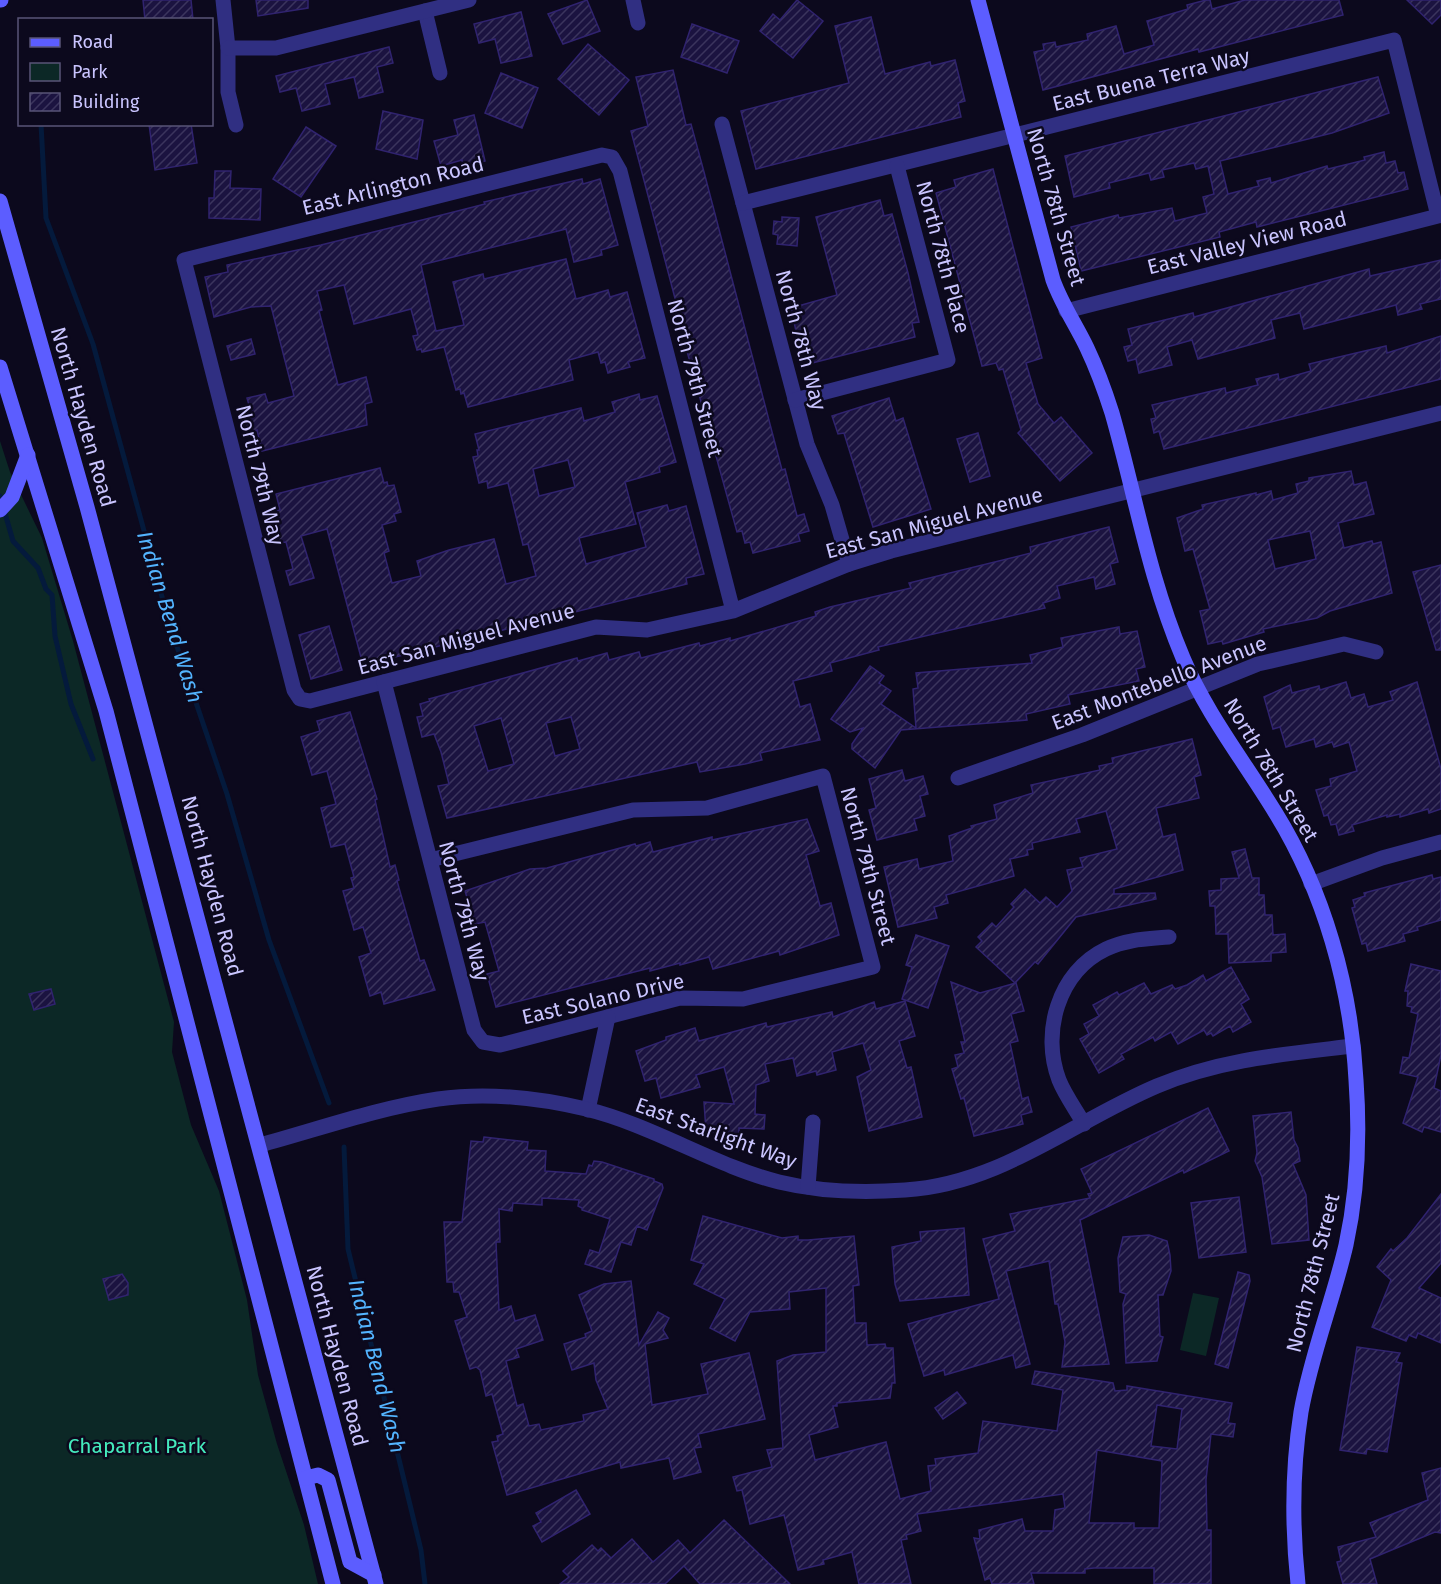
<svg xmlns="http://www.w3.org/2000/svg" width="1441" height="1584" viewBox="0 0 1441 1584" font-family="'Fira Sans',sans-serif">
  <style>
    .park { fill: #0c2826 }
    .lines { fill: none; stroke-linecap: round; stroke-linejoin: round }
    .stream { stroke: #041a3c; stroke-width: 5 }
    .building { fill: url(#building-hatch); stroke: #30236f; stroke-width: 1.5; fill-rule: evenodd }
    .street { stroke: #302f82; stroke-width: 15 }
    .secondary { stroke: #5c5dff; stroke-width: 15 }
    .labels { text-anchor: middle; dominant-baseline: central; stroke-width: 5; stroke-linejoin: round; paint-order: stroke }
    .street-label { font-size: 21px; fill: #cac5ff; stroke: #0c091d }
    .park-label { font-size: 21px; fill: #45ebbd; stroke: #0c091d }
    .water-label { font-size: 22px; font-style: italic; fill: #53b4ff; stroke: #0c091d }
  </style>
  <defs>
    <pattern id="building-hatch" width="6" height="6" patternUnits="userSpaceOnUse" patternTransform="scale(1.5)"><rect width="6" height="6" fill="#1b1340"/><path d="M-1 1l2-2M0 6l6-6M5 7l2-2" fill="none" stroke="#3b345d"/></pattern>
  </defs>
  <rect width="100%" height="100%" fill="#0c091d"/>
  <g class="park">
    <polygon points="0,441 10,472 42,538 73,641 174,1022 172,1052 191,1125 219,1191 247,1300 258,1375 277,1444 304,1525 318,1584 0,1584"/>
    <polygon points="1193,1293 1219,1298 1206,1356 1180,1350"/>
  </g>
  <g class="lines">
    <g class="stream">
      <polyline points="41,124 46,218 93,344 170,626 227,794 269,940 329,1103"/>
      <polyline points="0,496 13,541 38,568 46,589 52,595 55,636 71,704 93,759"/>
      <polyline points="344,1147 348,1249 421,1550 425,1584"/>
    </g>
  </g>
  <g class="building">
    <polygon points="143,0 191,0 193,20 145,20"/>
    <polygon points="256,0 308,0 308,8 258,16"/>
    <polygon points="587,0 600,31 563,44 548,14"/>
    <polygon points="797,0 823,21 793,58 760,31 773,14 780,20"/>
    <polygon points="1206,0 1210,0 1212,9 1245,0 1339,0 1343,15 1199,52 1198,49 1043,90 1034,52 1044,50 1043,44 1055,42 1056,47 1088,40 1087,34 1116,26 1124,54 1154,45 1147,21 1188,9 1187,5"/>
    <polygon points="1407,0 1441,0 1441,15 1432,24"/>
    <polygon points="521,12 532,56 501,63 495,39 479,43 474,24"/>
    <polygon points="871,17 885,74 930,62 931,66 955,60 965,101 958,103 961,117 756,169 741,111 849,83 835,26"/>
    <polygon points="692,24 739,41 727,73 681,57"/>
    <polygon points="588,44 629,80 599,115 558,79"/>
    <polygon points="389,47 393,63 377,67 383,92 359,98 354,77 325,84 330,104 302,111 296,88 280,92 276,76"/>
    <polygon points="673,70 686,125 691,124 704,172 782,470 785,469 797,516 804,514 809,531 798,534 800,541 753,553 750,542 745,543 742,531 737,532 685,344 687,344 631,131 648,126 636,77"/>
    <polygon points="501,73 538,88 522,128 485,113"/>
    <polygon points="1378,77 1389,113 1332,133 1220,161 1228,194 1259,186 1257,181 1270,178 1271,183 1327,166 1328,169 1365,160 1364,157 1384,152 1386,163 1395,161 1398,173 1404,172 1408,189 1257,227 1256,222 1219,232 1220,237 1081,271 1071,227 1118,215 1119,218 1172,208 1175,221 1207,213 1203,197 1214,194 1208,166 1196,169 1194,163 1162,170 1164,177 1151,180 1149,173 1109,183 1110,188 1074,197 1065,156"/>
    <polygon points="383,111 423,120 417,159 376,149"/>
    <polygon points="474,115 485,161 463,167 462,160 441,166 434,141 458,135 454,120"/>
    <polygon points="149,124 191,124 197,163 155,170"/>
    <polygon points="306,127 336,146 301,197 273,179"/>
    <polygon points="993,169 1042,358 1026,363 1038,404 1054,423 1061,417 1092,453 1060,481 1018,433 1021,430 1003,369 999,370 996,363 982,366 936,193 956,187 954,180"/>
    <polygon points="215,171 231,171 230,188 261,189 260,220 209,218 209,198 214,198"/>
    <polygon points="582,179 583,184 600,179 618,245 601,250 602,255 574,262 566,229 421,265 436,331 464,325 453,282 483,274 484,279 566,259 576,299 608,290 610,297 627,292 645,358 628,362 630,367 608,373 605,362 601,363 598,352 569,360 573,380 468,407 464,393 461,394 460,389 456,390 444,347 422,352 421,349 417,350 413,336 418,335 411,309 354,324 344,285 317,291 322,310 319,311 338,385 366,377 372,402 365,404 367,425 262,451 257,430 249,433 243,407 249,405 247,398 265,394 268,403 294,396 271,306 251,307 214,317 205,277 228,272 227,265 321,245 422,220 485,204 484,202"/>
    <polygon points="880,200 884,216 892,214 908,273 919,322 912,323 915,337 812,363 807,343 799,345 791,308 837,295 816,217"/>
    <polygon points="782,217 799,218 797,246 777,244 778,235 773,234 774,221 782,222"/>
    <polygon points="1441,260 1441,299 1420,304 1422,309 1398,315 1396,305 1304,329 1300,313 1271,320 1275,338 1198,359 1192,340 1167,347 1172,365 1139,373 1136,359 1128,361 1124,347 1132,345 1128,329 1193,313 1194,317 1369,269 1370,276"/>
    <polygon points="1441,336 1441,379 1164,449 1159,431 1154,433 1151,419 1156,418 1152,405 1225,388 1226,393 1258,385 1256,379 1278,374 1279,380 1311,371 1309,364 1386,346 1387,353"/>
    <polygon points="251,339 255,354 231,360 227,346"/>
    <path d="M639,394L640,400L657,396L676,462L659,467L660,472L625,482L636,524L579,538L586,564L646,547L637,513L667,505L669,511L686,506L704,574L686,578L687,584L363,665L327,529L301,536L314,578L290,585L286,571L293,569L286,542L278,543L272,516L278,515L276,511L280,510L276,494L380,468L384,483L387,482L388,486L394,485L401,512L394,514L396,521L382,525L389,551L384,553L392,583L421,576L417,561L449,550L494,539L506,584L536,576L528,544L523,545L508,483L488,488L487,481L479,483L473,457L478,456L477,450H479L475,434L581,408L584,421L615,412L612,402ZM568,460L575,487L539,496L533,469Z"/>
    <polygon points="889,398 896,421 903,418 931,509 873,527 844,433 838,434 832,416"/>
    <polygon points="978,433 990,476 970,482 957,439"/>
    <path d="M1351,471L1354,485L1366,482L1374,514L1338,523L1344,548L1372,541L1373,544L1381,542L1392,593L1330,611L1317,618L1263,629L1264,632L1223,644L1222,641L1208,644L1200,611L1210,609L1193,549L1185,551L1177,518L1203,509L1202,505L1256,493V495L1271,491L1273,500L1298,493L1296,484L1309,481V478ZM1310,531L1316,559L1275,569L1268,540Z"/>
    <path d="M1109,527L1118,562L1110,564L1115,584L1096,589L1094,577L1057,586L1060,598L1043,603L1045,608L878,647L879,650L830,663L832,671L793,681L800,707L810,704L820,740L760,753L762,760L745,764L700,772L697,762L447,818L438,786L449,784L441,752L434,734L422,737L417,717L423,716L420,704L430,701L429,699L577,658L578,661L607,653L609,660L639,652L641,658L699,643L700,646L730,638V641L816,616L815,612L830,607L911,588L909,583L1031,553L1030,547ZM571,717L580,749L555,756L546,723ZM501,718L514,764L488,771L474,726Z"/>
    <polygon points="1441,565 1441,650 1436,650 1413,572"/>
    <polygon points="329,626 342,670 311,679 299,635"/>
    <polygon points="1119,627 1120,634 1137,631 1145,667 1136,669 1139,681 1068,695 1070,704 1026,714 1027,720 901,730 875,768 852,749 852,744 863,728 850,732 831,719 870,666 884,676 879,683 891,691 881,704 916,728 913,689 918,688 916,673 1032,663 1030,655 1063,647 1061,638"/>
    <polygon points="1346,682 1351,698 1364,694 1368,707 1393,700 1390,692 1417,682 1441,769 1441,809 1429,813 1428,809 1400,817 1400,814 1387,817 1387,815 1352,825 1354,831 1339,835 1336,824 1331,825 1328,815 1324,816 1316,790 1331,786 1330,779 1357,771 1349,742 1334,747 1332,742 1316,747 1314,739 1286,747 1280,727 1273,729 1264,697 1290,685 1292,693 1319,686 1320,690"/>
    <polygon points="350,712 377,799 375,800 390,867 395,865 399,880 397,881 420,961 424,960 435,990 384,1004 381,992 370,996 359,957 371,953 363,927 354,930 343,891 354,888 351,878 354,877 345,844 331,847 321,808 336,804 327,771 312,775 301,737 320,731 317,721"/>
    <polygon points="1192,739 1201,775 1194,777 1199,798 1156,808 1163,837 1175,834 1183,870 1114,889 1114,894 1155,893 1156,899 1076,917 1038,964 1035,962 1015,983 976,947 982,941 978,937 992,923 996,927 1014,907 1011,904 1025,889 1040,903 1046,897 1057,907 1072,891 1067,870 1083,867 1080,858 1117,849 1106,811 1076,819 1080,832 1032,843 1033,849 1027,850 1028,855 1010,859 1014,876 946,895 948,903 934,907 937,918 898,927 884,867 917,859 919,869 953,861 949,836 972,828 971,826 997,819 994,805 1033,793 1031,785 1100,770 1099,766 1113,763 1112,758"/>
    <polygon points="902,770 905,781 923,776 928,794 920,796 925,816 914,819 917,830 877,840 869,810 876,808 869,779"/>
    <polygon points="807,819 819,851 806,855 820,906 831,903 839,935 780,955 779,951 713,969 709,957 680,965 680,963 650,971 650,968 496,1007 487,974 499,971 485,922 475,924 465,891 530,869 547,868 635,844 636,846 650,842 653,852 712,837 712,840"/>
    <polygon points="1245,849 1252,878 1259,878 1259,895 1264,895 1265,915 1272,915 1273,935 1285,934 1286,952 1271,953 1271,961 1229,963 1228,934 1216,934 1215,906 1210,906 1209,891 1221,890 1221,879 1239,878 1232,852"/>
    <polygon points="1432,875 1433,879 1441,877 1441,920 1417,927 1418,930 1403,934 1405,941 1368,951 1366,943 1362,944 1352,908 1355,907 1353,900 1365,896 1364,893"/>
    <polygon points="916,935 949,946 928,1008 902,999 912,967 906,965"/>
    <polygon points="1411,964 1441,971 1441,1055 1434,1088 1441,1091 1441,1132 1424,1127 1422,1132 1403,1123 1418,1077 1400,1073 1403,1057 1409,1058 1418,1014 1411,1012 1412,1007 1407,1006 1408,991 1405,991"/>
    <polygon points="1231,967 1249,999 1241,1004 1251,1022 1233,1032 1230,1026 1213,1036 1211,1033 1207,1035 1204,1030 1178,1044 1171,1032 1155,1041 1153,1037 1121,1054 1124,1059 1099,1073 1080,1039 1089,1034 1084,1024 1099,1016 1093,1005 1117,992 1119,995 1144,983 1151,994 1172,985 1175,989 1187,985 1203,975 1206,981"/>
    <polygon points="951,982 980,993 1016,983 1024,1011 1011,1014 1018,1041 1010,1043 1022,1099 1028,1097 1032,1112 1021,1115 1023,1124 974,1136 964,1098 961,1099 952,1069 958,1067 955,1055 964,1053 961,1042 965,1042"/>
    <polygon points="51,989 55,1004 34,1010 29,994"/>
    <polygon points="905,1001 915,1036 899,1041 907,1068 911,1067 922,1117 869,1131 857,1077 871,1070 863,1043 832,1052 836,1070 817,1075 816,1071 797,1076 793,1058 765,1064 769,1081 756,1085 755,1114 765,1115 764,1129 739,1128 739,1134 706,1131 704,1102 734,1104 724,1067 696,1075 700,1087 661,1098 656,1078 645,1081 636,1051 666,1040 666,1037 695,1028 699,1041 766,1023 767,1027 832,1012 833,1017 874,1002 876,1009"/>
    <polygon points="1208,1108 1229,1151 1184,1173 1183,1170 1080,1220 1109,1364 1062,1367 1065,1342 1058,1304 1055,1304 1049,1261 1006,1271 1030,1364 1016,1368 1013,1355 945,1375 944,1370 924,1376 908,1324 999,1299 983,1239 1015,1231 1010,1214 1090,1198 1088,1194 1092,1193 1081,1169"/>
    <polygon points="1291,1112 1294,1140 1298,1148 1300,1161 1293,1164 1306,1195 1309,1240 1272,1244 1262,1177 1255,1161 1257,1153 1253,1116"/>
    <polygon points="484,1137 528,1142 527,1150 546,1151 545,1171 586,1174 589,1165 592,1166 594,1161 602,1162 654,1179 654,1181 662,1184 663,1188 647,1230 637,1226 631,1245 621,1242 611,1272 585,1264 590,1250 599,1253 610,1219 582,1210 582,1208 578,1206 579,1200 542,1198 542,1205 513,1203 512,1211 499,1209 500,1242 496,1242 499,1310 511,1306 515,1321 535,1315 543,1340 516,1349 519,1357 506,1361 517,1406 523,1404 529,1426 539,1424 541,1430 584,1421 583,1415 608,1409 596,1380 594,1363 572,1370 564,1344 586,1337 585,1334 592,1331 579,1295 604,1284 631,1281 639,1345 658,1312 669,1318 663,1330 668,1338 645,1344 652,1405 708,1394 701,1364 749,1353 765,1419 698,1434 701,1447 694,1448 701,1472 674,1479 669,1458 621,1468 620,1462 507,1495 492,1442 498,1441 497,1436 503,1434 492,1394 486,1396 480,1370 476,1367 470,1369 455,1321 467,1317 459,1292 454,1292 453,1282 447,1282 444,1222 462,1222 471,1141 483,1142"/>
    <polygon points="1441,1194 1441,1263 1419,1288 1441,1298 1441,1343 1418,1333 1416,1338 1409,1335 1406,1341 1372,1327 1391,1280 1377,1267 1391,1249 1393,1251 1407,1238"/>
    <polygon points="1239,1197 1246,1252 1199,1258 1191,1203"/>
    <path d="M703,1216L782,1238L798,1236V1240H808L854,1236L859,1285L853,1286L855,1323H866L867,1345L885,1344L886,1348H893L895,1383H892L890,1398L837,1403V1406H833L838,1427L809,1435L815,1460L886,1442L900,1499L931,1491L928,1466L936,1465L935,1459L978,1453L983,1421L1057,1431L1063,1390L1032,1384L1035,1371L1113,1383L1115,1391L1127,1390V1386L1232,1403L1228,1423L1235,1424L1233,1437L1211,1434L1206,1480L1207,1530H1211V1584H1154V1568H1094L1085,1569V1573H1031L1034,1584H992L990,1578L985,1580L974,1538L980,1539L979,1530L1022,1519L1025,1531H1053L1055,1510L1065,1508L1063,1494L917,1514L921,1531L906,1535L907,1539L901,1540L911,1584H859L852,1552L823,1560L824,1564L798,1570L784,1515L750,1524L742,1490L737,1491L733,1477L772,1467L767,1450L783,1448L777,1361L793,1355L826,1352V1288L789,1292L790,1309L750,1312L735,1341L710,1328L725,1299L694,1284L704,1264L691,1260ZM1157,1405L1182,1409L1177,1449L1151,1446ZM1097,1450L1162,1461L1159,1528H1134V1523H1089Z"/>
    <polygon points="964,1228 969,1295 900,1301 895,1284 892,1247 921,1241 920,1232"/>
    <polygon points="1149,1235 1167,1241 1170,1255 1171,1271 1163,1295 1158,1295 1160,1336 1163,1337 1157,1361 1126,1363 1123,1304 1126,1294 1120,1292 1118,1258 1123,1237"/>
    <polygon points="1238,1272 1249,1275 1250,1281 1228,1368 1215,1364"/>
    <polygon points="122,1274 128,1283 128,1295 109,1300 103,1279"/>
    <polygon points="1357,1347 1400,1353 1396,1362 1402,1363 1387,1452 1367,1449 1366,1454 1340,1450"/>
    <polygon points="957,1392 966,1403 943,1419 935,1408"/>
    <polygon points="1441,1468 1441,1533 1435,1532 1370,1559 1377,1584 1343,1584 1337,1562 1341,1561 1338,1547 1376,1537 1370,1523 1428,1500 1422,1473"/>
    <polygon points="576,1490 590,1514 542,1542 533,1526 541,1522 536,1513"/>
    <polygon points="724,1520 790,1584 700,1584 684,1566 665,1584 560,1584 569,1577 563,1571 592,1545 598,1551 601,1548 611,1558 632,1539 653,1562 678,1540 690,1553"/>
  </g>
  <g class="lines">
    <g class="street">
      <polyline points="223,0 228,48 228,92 236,125"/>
      <polyline points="633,0 638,23"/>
      <polyline points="425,11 440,73"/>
      <polyline points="228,48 276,48 469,0"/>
      <polyline points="722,124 807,444 832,505 849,564"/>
      <polyline points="743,203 1394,40 1438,216 1066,311"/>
      <polyline points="795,400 948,360 897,166"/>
      <polyline points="733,611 620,171 612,157 602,155 184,260 294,690 300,699 310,701 596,627 647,630 733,611 849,564 891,551 1441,413"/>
      <polyline points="384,682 474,1030 483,1042 500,1045 680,998 743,999 873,967 823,776 707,808 633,810 430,860"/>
      <polyline points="958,778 1082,735 1258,664 1344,644 1376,652"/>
      <polyline points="1311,884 1382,858 1441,842"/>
      <polyline points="588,1110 608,1017"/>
      <path d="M1084,1124C1076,1110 1065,1095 1059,1080C1041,1033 1058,972 1106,949C1127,939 1147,939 1169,937"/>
      <path d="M260,1145C319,1129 378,1108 438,1099C486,1092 539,1098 586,1109C652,1125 715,1166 779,1182C820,1192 863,1193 905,1190C1001,1184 1072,1122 1157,1086C1221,1059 1286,1054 1353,1046"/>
      <polyline points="808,1187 813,1122"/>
    </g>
    <g class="secondary">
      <polyline points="0,0 1,0"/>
      <path d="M978,0L1053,280C1062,305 1076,325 1087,348C1097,369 1105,391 1112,413C1136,497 1148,575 1183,658C1206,713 1244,761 1275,812C1324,891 1351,987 1356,1080C1360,1136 1358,1190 1346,1245C1333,1301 1311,1355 1301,1412C1292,1469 1292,1527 1298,1584"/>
      <polyline points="0,201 87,507 376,1584"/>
      <polyline points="0,367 106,711 333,1584"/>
      <polyline points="0,510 12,497 28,455"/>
      <polyline points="306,1478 318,1475 328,1480 350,1562 374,1575"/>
    </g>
  </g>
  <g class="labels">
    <g class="street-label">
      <text transform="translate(1151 80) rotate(-14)">East Buena Terra Way</text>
      <text transform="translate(393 186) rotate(-14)">East Arlington Road</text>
      <text transform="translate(1056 207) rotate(74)">North 78th Street</text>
      <text transform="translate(1247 243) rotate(-14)">East Valley View Road</text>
      <text transform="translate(943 257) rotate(75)">North 78th Place</text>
      <text transform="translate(801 340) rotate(75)">North 78th Way</text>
      <text transform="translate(695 378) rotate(75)">North 79th Street</text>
      <text transform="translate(83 417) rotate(74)">North Hayden Road</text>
      <text transform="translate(260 475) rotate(76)">North 79th Way</text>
      <text transform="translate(934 523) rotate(-15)">East San Miguel Avenue</text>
      <text transform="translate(466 639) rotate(-15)">East San Miguel Avenue</text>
      <text transform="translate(1159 683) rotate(-21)">East Montebello Avenue</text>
      <text transform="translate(1271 770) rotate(59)">North 78th Street</text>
      <text transform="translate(868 866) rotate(75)">North 79th Street</text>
      <text transform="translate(212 886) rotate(75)">North Hayden Road</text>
      <text transform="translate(464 911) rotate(75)">North 79th Way</text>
      <text transform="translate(603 999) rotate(-13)">East Solano Drive</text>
      <text transform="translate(716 1133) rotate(20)">East Starlight Way</text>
      <text transform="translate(1313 1273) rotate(-76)">North 78th Street</text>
      <text transform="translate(337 1356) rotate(75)">North Hayden Road</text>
    </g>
    <g class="park-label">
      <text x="137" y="1446">Chaparral Park</text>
    </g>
    <g class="water-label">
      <text transform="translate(170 617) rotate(73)">Indian Bend Wash</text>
      <text transform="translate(377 1366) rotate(76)">Indian Bend Wash</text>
    </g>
  </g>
  <rect x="18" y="18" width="195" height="108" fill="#0c091d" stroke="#585477" stroke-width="1.5"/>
  <rect x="30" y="38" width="30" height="9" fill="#5c5dff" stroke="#585477" stroke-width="1.5"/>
  <text x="72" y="48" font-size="18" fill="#cac5ff">Road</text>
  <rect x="30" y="63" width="30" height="18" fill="#0c2826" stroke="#585477" stroke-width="1.5"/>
  <text x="72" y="78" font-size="18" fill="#cac5ff">Park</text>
  <rect x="30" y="93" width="30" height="18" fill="url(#building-hatch)" stroke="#585477" stroke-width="1.5"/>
  <text x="72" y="108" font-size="18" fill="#cac5ff">Building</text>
</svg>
